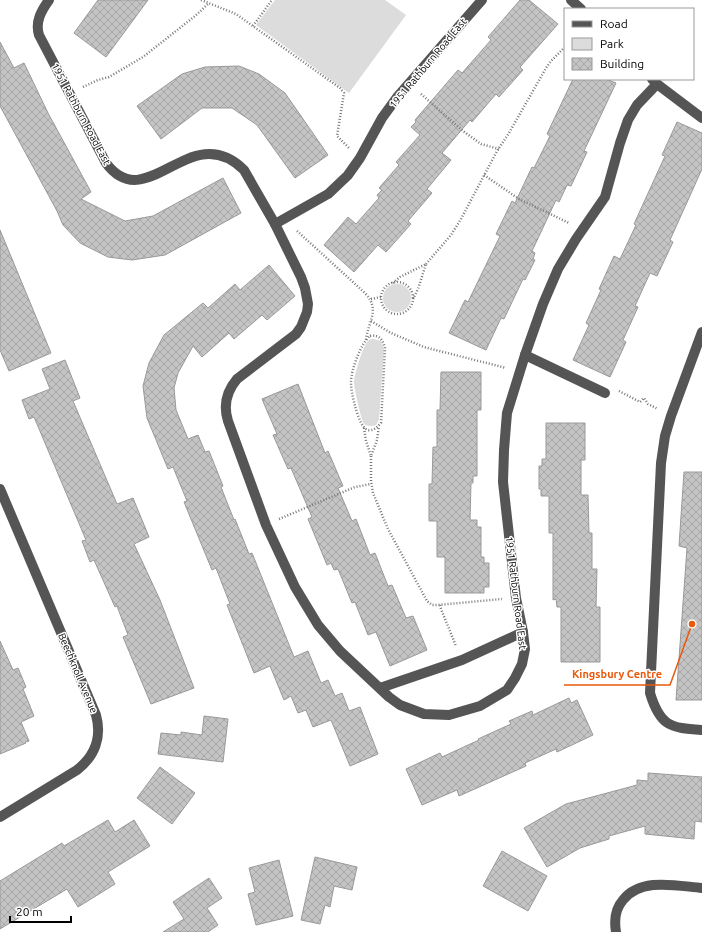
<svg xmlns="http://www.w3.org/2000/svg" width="702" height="932" viewBox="0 0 702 932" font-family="Ubuntu,sans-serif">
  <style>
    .green { fill: #dcdcdc }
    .building { fill: url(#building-cross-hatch); stroke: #999 }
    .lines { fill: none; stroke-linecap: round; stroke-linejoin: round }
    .path { stroke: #777; stroke-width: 2.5; stroke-dasharray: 1 2; stroke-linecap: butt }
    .minor { stroke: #555; stroke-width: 10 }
    .labels { text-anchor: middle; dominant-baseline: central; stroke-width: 3; stroke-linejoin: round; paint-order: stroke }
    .street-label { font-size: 10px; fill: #000; stroke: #fff }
    .leader { fill: none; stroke: #e8590c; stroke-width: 1.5 }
    .callout-dot { fill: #e8590c; stroke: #fff; stroke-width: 1.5 }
    .callout-label { font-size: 11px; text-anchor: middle; font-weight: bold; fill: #e8590c; stroke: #fff; stroke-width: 3; stroke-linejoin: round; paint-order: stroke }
  </style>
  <defs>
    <pattern id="building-cross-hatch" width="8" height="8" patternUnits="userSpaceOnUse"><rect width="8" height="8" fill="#c4c4c4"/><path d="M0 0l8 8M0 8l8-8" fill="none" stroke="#a7a7a7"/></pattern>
  </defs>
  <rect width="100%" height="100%" fill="#fff"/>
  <g class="green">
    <polygon points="275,0 385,0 406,15 349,93 256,25"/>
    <circle cx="397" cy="298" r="14"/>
    <path d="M374,339L381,341L384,349L379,420L376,425C372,426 368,427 364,424C361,420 354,388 354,382C354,375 363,346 368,341C370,339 371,339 374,339Z"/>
  </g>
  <g class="building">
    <polygon points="98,0 148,0 106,57 74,33"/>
    <polygon points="520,0 529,0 558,24 520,67 523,70 499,97 496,94 472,122 470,120 442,153 451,160 427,189 432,193 408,221 411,224 386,252 378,245 354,272 324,245 348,217 356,224 379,198 377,195 382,190 379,188 399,165 396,162 420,135 411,127 416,122 415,120 458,70 462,73 491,40 488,37"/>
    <polygon points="0,42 14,68 24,63 48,113 91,192 81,199 125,221 153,216 223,178 241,213 165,255 132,260 108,257 80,243 63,225 57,211 0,106"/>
    <polygon points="239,66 259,74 285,93 328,155 295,178 257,125 232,108 202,108 161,139 137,106 182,74 205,67"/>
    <polygon points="573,79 606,79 616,83 584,151 587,152 571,186 567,185 559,202 556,200 532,251 535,253 533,259 535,260 525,280 523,279 504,319 501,318 486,350 449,333 465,300 468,302 500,236 496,234 512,201 515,203 532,167 534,168 550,136 547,134"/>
    <polygon points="677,122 702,133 702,169 670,240 673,242 657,276 650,273 635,306 638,307 623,340 626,342 610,377 573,360 589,325 586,323 601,290 599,289 614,256 620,259 636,225 634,224 665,156 662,155"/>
    <polygon points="0,230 51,353 9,371 0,350"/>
    <polygon points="269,265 295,296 267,320 262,315 234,339 229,333 202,357 193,346 178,373 174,388 176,410 188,439 198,435 205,452 209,451 223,486 221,487 234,520 235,519 249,554 252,553 294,657 308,651 321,683 328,680 335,696 342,693 349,711 360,707 378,754 350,766 331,720 313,727 306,710 298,713 291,696 284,700 270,666 254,673 227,605 230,604 216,568 212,570 184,502 187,501 173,467 168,469 147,418 143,386 149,363 164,335 203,303 208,308 235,284 240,290"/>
    <polygon points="65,360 80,398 73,401 117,504 133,498 149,537 134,544 160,600 194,688 151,704 123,637 128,635 117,606 115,607 94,560 90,562 82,541 86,540 34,417 29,419 22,400 50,389 42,369"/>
    <polygon points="441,372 481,372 481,410 477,410 477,476 473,476 473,483 471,483 470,520 477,520 477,527 481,527 481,557 484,557 484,563 489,563 489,587 484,587 484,593 445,593 445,557 437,557 437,521 429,521 429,484 432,484 433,447 437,447 437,410 440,410"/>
    <polygon points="298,384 325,453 328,451 343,486 338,488 352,521 356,519 370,555 375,553 388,586 392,585 406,618 413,616 427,650 390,666 376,632 368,635 355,602 352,603 338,569 334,570 331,563 327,565 308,519 312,517 291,468 288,469 273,435 277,434 262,399"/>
    <polygon points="546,423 585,423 585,460 581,460 581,495 588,495 589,533 592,533 592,569 597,569 596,607 600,607 600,662 561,662 561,607 557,607 556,599 553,600 553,533 549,533 549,496 541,496 541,489 539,489 539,466 542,466 542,459 546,459"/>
    <polygon points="684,472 702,472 702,700 676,700 687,548 679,546"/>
    <polygon points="0,641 13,670 18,668 26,687 23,689 34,716 21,722 29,741 25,742 26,743 0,754"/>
    <polygon points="569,698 571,703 577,700 593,735 557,752 556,749 525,763 526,766 459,796 457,790 422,805 406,769 440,753 442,757 479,740 478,739 511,724 509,721 532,711 533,715"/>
    <polygon points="204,716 228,719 223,762 158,754 161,733 181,735 181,732 202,735"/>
    <polygon points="160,767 195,793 172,824 137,798"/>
    <polygon points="648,773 702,777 702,822 695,821 694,839 645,834 645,826 609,836 609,839 580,848 547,867 524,828 566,804 637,785 637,780 648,781"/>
    <polygon points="108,820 115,832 134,820 150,846 108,872 115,884 78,907 67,889 0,929 0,881 62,843 64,846"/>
    <polygon points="502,851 547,876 528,911 483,886"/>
    <polygon points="315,857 357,867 352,890 334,886 330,907 325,905 320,924 301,920"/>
    <polygon points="279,860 293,916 256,925 248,894 255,892 249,868"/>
    <polygon points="209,878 222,898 207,908 218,925 208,932 163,932 184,919 173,902"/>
  </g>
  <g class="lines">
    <g class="path">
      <polyline points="201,0 236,14 340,88 344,93 343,99 337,136 349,148"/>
      <polyline points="253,26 272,0"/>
      <polyline points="83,87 98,80 109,77 143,57 195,16 208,4"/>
      <polyline points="421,94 463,131 481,144 499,149"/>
      <polyline points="484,175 519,199 569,223"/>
      <path d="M297,231L365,293C381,310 368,321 366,340"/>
      <polyline points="426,264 451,235 461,219 497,151 509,133 546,68 551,61 565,47"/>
      <circle cx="397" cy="298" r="16"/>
      <polyline points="393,283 400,277 426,264 418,289 413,299"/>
      <polyline points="371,299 381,297"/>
      <polyline points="371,321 391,333 424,347 506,368"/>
      <path d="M370,336C379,334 383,340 385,348L381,423C365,442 359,419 355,406C353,398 351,390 351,382C351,370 361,343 370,336Z"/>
      <polyline points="619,391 640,402 644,398 648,404 658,409"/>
      <polyline points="364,428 366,441 371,456 377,440 379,426"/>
      <polyline points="371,456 371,481 373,493 388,529 427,601 432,605 438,605 502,599"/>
      <polyline points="279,519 355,487 371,484"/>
      <polyline points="440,605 441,609 456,646"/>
    </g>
    <g class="minor">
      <path d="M49,0C41,11 35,22 39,35L106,163C147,218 190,117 244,170L275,224L301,277L305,288L308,304L307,312L301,327L296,334L237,379C226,392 223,405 228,421L266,525L295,587L318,625L340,651L389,697L400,705L424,714L449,715L480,706L507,690L515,678L522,664L525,649L523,632L516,598L503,482L504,450L507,413L525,355L543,304L558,269L576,239L605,197L620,143L628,120L637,105L657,84L652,79"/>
      <polyline points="571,0 581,9"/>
      <polyline points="657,84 702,118"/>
      <polyline points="275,224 328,194 348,175 360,158 382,118 398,96 482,0"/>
      <path d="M702,332L671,416L665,436L661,463L650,693C660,726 670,728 702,730"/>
      <polyline points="525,355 605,393"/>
      <path d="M0,489L96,715C102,737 95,756 77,770L0,817"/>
      <polyline points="380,688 462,660 523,632"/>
      <path d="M616,932C614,920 615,909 623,900C641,877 677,886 702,888"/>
    </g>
  </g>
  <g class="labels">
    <g class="street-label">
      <text transform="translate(428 63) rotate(-50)">1951 Rathburn Road East</text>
      <text transform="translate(81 114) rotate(62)">1951 Rathburn Road East</text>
      <text transform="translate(516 593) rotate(83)">1951 Rathburn Road East</text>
      <text transform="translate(78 673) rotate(67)">Beechknoll Avenue</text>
    </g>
  </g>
  <path class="leader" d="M692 624L670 685H564"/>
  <circle class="callout-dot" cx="692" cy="624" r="4"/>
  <g class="callout-label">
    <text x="617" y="678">Kingsbury Centre</text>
  </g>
  <rect x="564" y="8" width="130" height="72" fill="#ffffff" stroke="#999999"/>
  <rect x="572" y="21" width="20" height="6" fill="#555555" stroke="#999999"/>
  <text x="600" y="28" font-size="12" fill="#000000">Road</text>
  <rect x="572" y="38" width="20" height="12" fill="#dcdcdc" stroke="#999999"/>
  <text x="600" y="48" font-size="12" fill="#000000">Park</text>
  <rect x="572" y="58" width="20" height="12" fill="url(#building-cross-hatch)" stroke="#999999"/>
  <text x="600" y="68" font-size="12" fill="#000000">Building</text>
  <path d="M10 916v6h61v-6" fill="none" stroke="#000000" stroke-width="2"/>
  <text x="16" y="916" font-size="12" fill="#000000" stroke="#ffffff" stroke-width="3" paint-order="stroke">20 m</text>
</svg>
